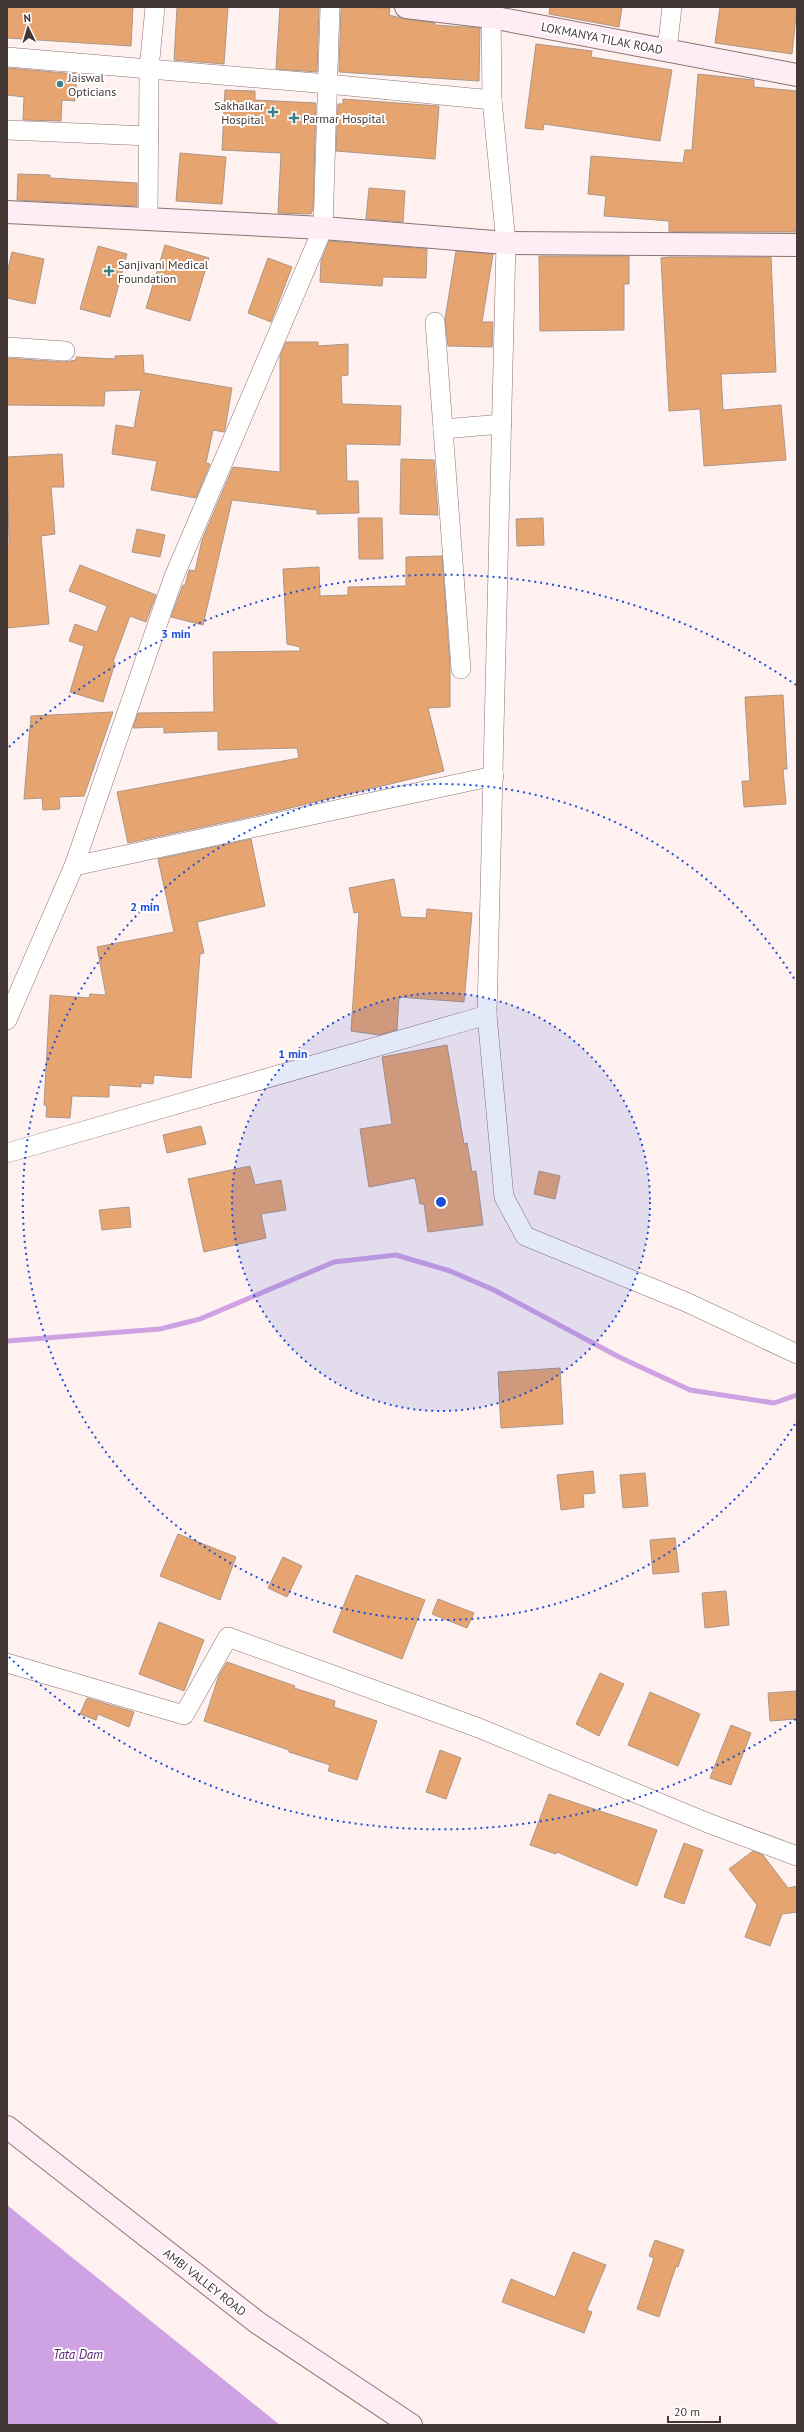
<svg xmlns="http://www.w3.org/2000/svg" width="804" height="2432" viewBox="0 0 804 2432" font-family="'PT Sans',sans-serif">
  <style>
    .water { fill: #cea2e3 }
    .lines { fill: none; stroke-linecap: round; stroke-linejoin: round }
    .stream { stroke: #cea2e3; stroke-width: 5 }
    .building { fill: #e6a471; stroke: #ac9787 }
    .street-casing { stroke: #8d7370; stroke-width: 20 }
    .secondary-casing { stroke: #8d7370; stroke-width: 24 }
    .street { stroke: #fff; stroke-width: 19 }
    .secondary { stroke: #feedf5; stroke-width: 22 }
    .ring { fill: none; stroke: #1d4ed8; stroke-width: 2; stroke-dasharray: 2 4 }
    .poi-dot { fill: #398284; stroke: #fff; stroke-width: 1.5 }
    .labels { text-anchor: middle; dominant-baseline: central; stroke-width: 4; stroke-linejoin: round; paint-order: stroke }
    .street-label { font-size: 12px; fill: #443837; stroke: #fff }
    .poi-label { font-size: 12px; fill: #443837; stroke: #fff; text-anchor: start }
    .water-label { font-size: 13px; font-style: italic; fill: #59236f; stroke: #fff }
    .centre { fill: #1d4ed8; stroke: #fff; stroke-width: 2 }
    .ring-label { font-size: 12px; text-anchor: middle; font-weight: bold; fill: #1d4ed8; stroke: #fff; stroke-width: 4; stroke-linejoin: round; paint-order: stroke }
  </style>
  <rect width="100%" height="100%" fill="#fef1f0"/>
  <polygon class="water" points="7,2205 280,2425 7,2425"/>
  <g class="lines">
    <polyline class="stream" points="7,1341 160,1329 200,1319 334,1262 396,1255 450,1271 494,1290 619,1357 690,1390 774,1403 797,1395"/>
  </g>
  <g class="building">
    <polygon points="7,7 133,7 131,46 7,38"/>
    <polygon points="177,7 228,7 224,64 174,60"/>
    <polygon points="280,7 319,7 317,72 276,69"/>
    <polygon points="341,7 390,8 389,15 405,19 435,23 435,25 480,28 479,81 339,72"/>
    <polygon points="550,7 622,7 619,27 549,14"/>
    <polygon points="720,7 797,7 792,54 715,43"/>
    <polygon points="536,44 592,51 591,57 672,70 660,141 544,124 543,130 525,128"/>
    <polygon points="7,68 77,74 75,101 62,100 61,121 23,120 24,97 7,95"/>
    <polygon points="698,74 754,80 754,87 797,91 797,232 669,232 669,221 604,216 606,196 588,194 591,156 683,163 685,150 692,150"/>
    <polygon points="225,90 255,91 255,100 316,103 313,209 311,214 278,213 281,153 222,150"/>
    <polygon points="343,99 439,106 435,159 336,151 338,104 343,104"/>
    <polygon points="180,153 226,157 222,204 176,201"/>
    <polygon points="18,174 50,175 50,178 137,183 137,206 17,200"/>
    <polygon points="369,188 405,191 403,222 366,219"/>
    <polygon points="329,241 427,249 426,278 383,277 382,286 320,282 321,261"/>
    <polygon points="165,245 209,258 190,321 146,308"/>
    <polygon points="98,246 127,254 110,317 80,309"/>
    <polygon points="456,251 493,254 482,322 493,322 492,347 448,346 445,319"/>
    <polygon points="12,252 44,259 35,304 7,298 7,273"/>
    <polygon points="539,256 629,256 629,284 624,284 624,330 540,331"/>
    <polygon points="668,257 771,257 776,372 721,374 723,410 781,405 786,460 704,466 700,409 669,411 661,258"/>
    <polygon points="268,258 292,267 271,322 248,313"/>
    <polygon points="286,342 318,342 318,346 348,344 348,375 341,376 342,404 401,406 400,445 346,444 347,481 358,481 359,513 317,514 317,510 232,500 203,625 171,617 183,585 185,585 189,570 195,571 202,540 233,467 280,472 280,356"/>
    <polygon points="143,355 144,373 232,388 225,429 224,432 213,430 206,463 210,464 196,498 151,490 157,461 112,454 116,425 134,428 141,390 105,391 104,406 7,405 7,358 64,362 76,360 76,357 115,359 115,356"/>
    <polygon points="62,454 64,487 51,487 55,534 41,536 49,624 7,628 7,546 9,545 7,457"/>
    <polygon points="401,459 434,460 438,515 400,514"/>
    <polygon points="358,518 382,518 383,559 359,559"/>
    <polygon points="543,518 544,545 517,546 516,519"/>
    <polygon points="137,529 165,535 160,557 132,552"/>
    <polygon points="442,556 450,667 450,707 428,708 444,771 282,810 128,843 117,792 299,758 297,748 218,750 218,731 164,733 164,727 133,728 138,713 214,712 213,652 300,651 300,647 287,644 283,569 319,567 320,596 348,595 348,587 406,586 406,557"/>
    <polygon points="80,565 156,595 146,622 130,616 113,662 115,663 103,702 70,692 84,646 69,641 75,624 97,632 107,606 69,591"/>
    <polygon points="783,695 787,769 783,769 786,804 744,807 742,781 750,781 745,697"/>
    <polygon points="113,712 84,796 59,797 60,809 43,810 42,798 24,799 31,716"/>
    <polygon points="251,839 265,906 197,922 204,953 200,954 191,1078 154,1075 153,1084 141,1083 141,1087 109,1085 109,1097 72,1096 70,1118 46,1117 47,1106 44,1105 50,995 89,998 90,994 106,995 97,947 174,932 158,859"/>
    <polygon points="394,879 401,917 426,918 427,909 472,913 464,1002 399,997 397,1030 379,1035 351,1031 359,912 354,913 349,888"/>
    <polygon points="447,1045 464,1144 467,1143 472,1172 476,1171 483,1225 428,1232 424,1204 420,1204 415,1178 369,1187 360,1129 392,1124 382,1057"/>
    <polygon points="201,1126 206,1144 167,1153 163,1135"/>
    <polygon points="250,1166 255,1185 281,1180 286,1210 261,1214 266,1238 204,1252 188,1179"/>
    <polygon points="539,1171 560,1176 555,1199 534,1194"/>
    <polygon points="129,1207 131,1227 102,1230 99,1210"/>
    <polygon points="560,1368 563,1424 501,1428 498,1372"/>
    <polygon points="593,1471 595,1493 583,1494 584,1507 561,1510 557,1475"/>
    <polygon points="645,1473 648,1506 623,1508 620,1475"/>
    <polygon points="178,1534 236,1557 220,1600 160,1576"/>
    <polygon points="675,1538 679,1572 653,1574 650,1540"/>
    <polygon points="283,1557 302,1566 287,1597 268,1588"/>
    <polygon points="356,1575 425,1600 402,1659 333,1632"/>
    <polygon points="726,1591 729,1625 705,1628 702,1593"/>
    <polygon points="438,1599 474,1613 467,1628 432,1614"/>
    <polygon points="159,1622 204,1640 184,1691 139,1674"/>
    <polygon points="227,1662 295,1686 294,1688 335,1701 334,1707 377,1721 357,1780 328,1771 330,1765 289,1752 289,1750 204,1721 219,1675"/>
    <polygon points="600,1673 624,1684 599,1736 576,1724"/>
    <polygon points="796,1691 797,1719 770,1721 768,1693"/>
    <polygon points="650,1692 700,1714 678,1766 628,1745"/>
    <polygon points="87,1698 134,1712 129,1727 98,1714 96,1720 80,1714"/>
    <polygon points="731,1725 751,1733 731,1785 710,1778"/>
    <polygon points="440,1750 461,1758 446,1799 426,1792"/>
    <polygon points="549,1794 657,1830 637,1886 557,1852 556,1854 530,1845"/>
    <polygon points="684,1843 703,1850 684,1904 664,1897"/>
    <polygon points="753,1851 763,1855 788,1888 797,1886 797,1912 782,1914 770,1946 745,1937 757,1905 729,1869"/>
    <polygon points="655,2240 684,2250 678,2267 676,2266 659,2317 637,2309 654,2258 649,2256"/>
    <polygon points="573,2252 606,2265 587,2310 592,2312 584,2333 502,2302 511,2279 555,2297"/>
  </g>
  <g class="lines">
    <g class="street-casing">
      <g id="street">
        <polyline points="667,50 672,7"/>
        <polyline points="7,57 328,84 492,100"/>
        <polyline points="7,130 149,136"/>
        <polyline points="148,219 149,69 155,7"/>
        <polyline points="435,322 461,669"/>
        <polyline points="7,347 65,351"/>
        <polyline points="443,429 502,424"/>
        <polyline points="74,866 494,776"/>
        <polyline points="487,1015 504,1197 525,1236 686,1302 797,1354"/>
        <polyline points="7,1020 74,866 173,579 323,228 330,7"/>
        <polyline points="7,1153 487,1015 506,243 492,100 491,7"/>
        <polyline points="7,1663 184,1715 228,1637 479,1728 708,1823 797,1856"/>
      </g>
    </g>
    <g class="secondary-casing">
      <g id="secondary">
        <polyline points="406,7 491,17 797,75"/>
        <polyline points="7,212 323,228 506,243 797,245"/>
        <polyline points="7,2127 258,2323 411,2425"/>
      </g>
    </g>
    <use href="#street" class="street"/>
    <use href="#secondary" class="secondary"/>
  </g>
  <circle cx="441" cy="1202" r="209" fill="#1d4ed8" fill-opacity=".12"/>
  <g class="ring">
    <circle cx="441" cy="1202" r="209"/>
    <path d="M795 1424A418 418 0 1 1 795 980"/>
    <path d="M796 1719A627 627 0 0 1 9 1657M9 747A627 627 0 0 1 796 685"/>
  </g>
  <g class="poi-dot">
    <circle cx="60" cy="84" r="4"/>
    <path d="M271 106h4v4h4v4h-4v4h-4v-4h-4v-4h4z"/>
    <path d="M292 112h4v4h4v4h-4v4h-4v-4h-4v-4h4z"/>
    <path d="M107 265h4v4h4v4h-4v4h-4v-4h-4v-4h4z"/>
  </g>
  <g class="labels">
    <g class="street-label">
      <text transform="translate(602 38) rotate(11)">LOKMANYA TILAK ROAD</text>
      <text transform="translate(205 2282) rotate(38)">AMBI VALLEY ROAD</text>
    </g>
    <g class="poi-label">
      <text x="68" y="77">Jaiswal<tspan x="68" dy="14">Opticians</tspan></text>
      <text x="264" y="105" text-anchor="end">Sakhalkar<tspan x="264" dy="14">Hospital</tspan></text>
      <text x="303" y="118">Parmar Hospital</text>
      <text x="118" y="264">Sanjivani Medical<tspan x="118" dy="14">Foundation</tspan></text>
    </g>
    <g class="water-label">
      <text x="78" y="2354">Tata Dam</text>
    </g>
  </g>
  <circle cx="441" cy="1202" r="6" class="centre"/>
  <g class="ring-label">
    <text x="176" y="638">3 min</text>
    <text x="145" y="911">2 min</text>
    <text x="293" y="1058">1 min</text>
  </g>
  <rect width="804" height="2432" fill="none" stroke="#443837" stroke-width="16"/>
  <g transform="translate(28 28) rotate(355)" stroke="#ffffff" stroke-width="3" paint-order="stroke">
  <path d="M0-3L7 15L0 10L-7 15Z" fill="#443837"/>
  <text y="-6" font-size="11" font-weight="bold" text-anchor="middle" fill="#443837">N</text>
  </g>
  <path d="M668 2416v6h52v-6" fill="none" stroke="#443837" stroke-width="2"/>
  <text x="674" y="2416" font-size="12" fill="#443837" stroke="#ffffff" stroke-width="3" paint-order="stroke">20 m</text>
</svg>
